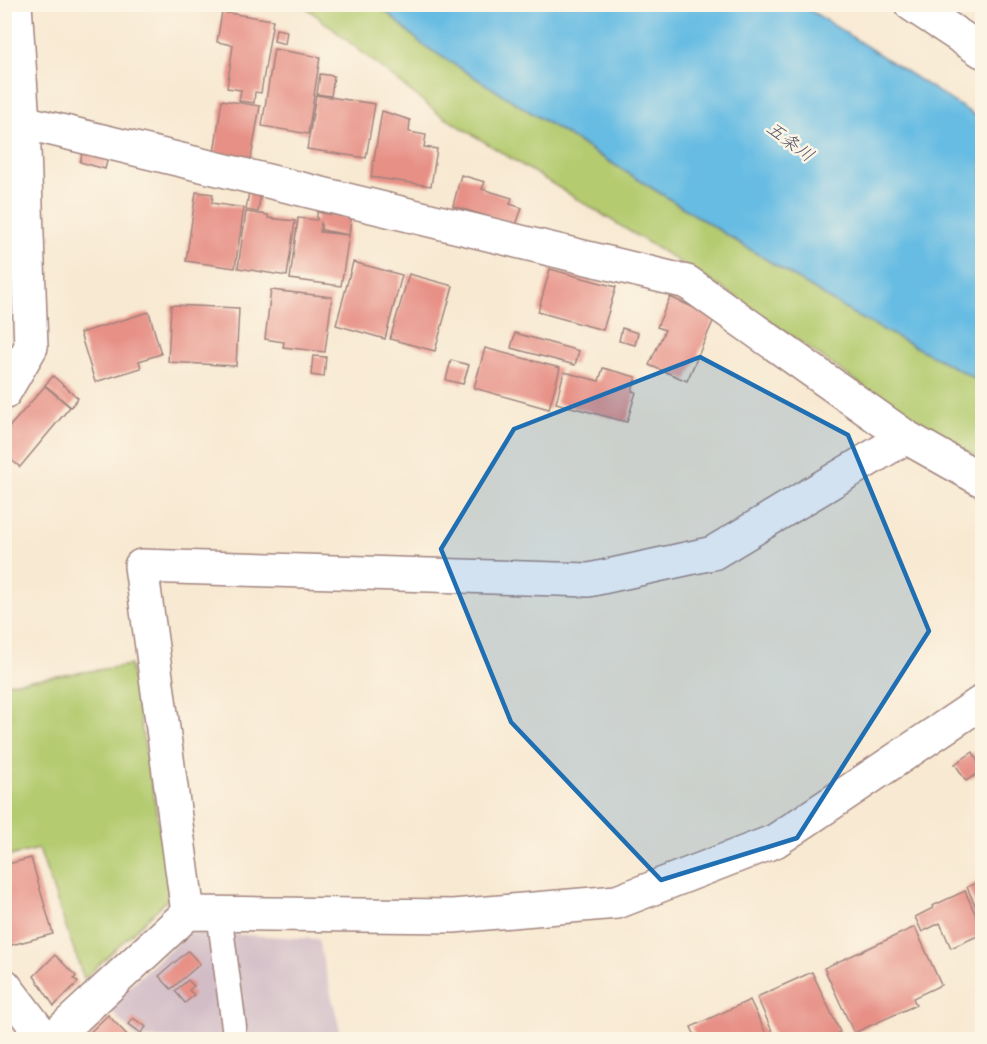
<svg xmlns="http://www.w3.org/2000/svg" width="987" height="1044" viewBox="0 0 987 1044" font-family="'Architects Daughter','Klee One',sans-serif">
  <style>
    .industrial { fill: #d2bdc7 }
    .green { fill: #b4cb70; stroke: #7f754e; stroke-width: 1.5 }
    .water { fill: #66bce3; stroke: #586e87; stroke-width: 1.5 }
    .building { fill: #e79086 }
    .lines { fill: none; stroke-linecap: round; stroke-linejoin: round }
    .service-casing { stroke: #a1847e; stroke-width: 27 }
    .minor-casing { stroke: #a1847e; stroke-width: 36 }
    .service { stroke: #fff; stroke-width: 24 }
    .minor { stroke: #fff; stroke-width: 33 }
    .marked { fill: #1f6fb2; fill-opacity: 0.2; stroke: #1f6fb2; stroke-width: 4.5; stroke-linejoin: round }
    .labels { text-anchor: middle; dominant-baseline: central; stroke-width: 5; stroke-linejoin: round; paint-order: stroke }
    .water-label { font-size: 18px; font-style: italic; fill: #54566b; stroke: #fcf5e5 }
  </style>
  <rect width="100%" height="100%" fill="#fcf5e5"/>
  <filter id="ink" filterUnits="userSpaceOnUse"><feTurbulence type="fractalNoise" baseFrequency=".0167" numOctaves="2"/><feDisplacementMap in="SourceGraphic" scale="12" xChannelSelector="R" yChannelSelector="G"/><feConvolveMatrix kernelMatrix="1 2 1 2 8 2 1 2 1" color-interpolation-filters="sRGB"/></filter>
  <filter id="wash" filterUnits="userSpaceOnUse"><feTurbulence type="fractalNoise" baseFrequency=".008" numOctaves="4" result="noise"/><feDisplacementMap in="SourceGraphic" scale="24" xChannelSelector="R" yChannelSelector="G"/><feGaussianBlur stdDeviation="1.35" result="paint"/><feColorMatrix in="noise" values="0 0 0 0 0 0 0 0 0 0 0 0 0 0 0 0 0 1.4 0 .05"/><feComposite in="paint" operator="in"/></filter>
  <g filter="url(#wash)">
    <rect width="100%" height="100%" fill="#f8e9d2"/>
    <polygon class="industrial" points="189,932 318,939 342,1039 137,1038 107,1007"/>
    <g class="green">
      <polygon points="303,5 379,5 423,45 855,315 982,382 982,459 928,431 725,290 439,114"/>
      <polygon points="130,665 170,886 167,900 84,979 39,849 5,857 4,684"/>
    </g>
    <polygon class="water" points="379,5 802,5 982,120 982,382 855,315 423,45"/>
    <g id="blocks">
      <g class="building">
        <polygon points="222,12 273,20 261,93 255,92 254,103 239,101 241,90 227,88 233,45 217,42"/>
        <polygon points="276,29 287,31 285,44 274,41"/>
        <polygon points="274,49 320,57 308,134 262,126"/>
        <polygon points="320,74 334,76 331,96 317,94"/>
        <polygon points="316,95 375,104 366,158 307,149"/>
        <polygon points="222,100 260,106 251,159 214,153"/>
        <polygon points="382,111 410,120 409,132 426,135 424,147 437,149 431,186 371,177"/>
        <polygon points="83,150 108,157 105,169 80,162"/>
        <polygon points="461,175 485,182 482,189 512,198 510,204 522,208 516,225 453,206"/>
        <polygon points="249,191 261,192 258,212 246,210"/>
        <polygon points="196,192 213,194 212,203 244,208 235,268 186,261"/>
        <polygon points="246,212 268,215 268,218 295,221 287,276 238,268"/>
        <polygon points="317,212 351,218 349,235 321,230 321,222 320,232 349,235 341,286 290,279 298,218 317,220"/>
        <polygon points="353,262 402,275 385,339 336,325"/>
        <polygon points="550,269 616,287 603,330 538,312"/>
        <polygon points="409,274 453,286 435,351 390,339"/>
        <polygon points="271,290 332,297 325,352 283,347 284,342 265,339"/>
        <polygon points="670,297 715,317 687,381 649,365 665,330 657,327"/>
        <polygon points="171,305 239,308 236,366 168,362"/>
        <polygon points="149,312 161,354 139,361 141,368 95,382 80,333"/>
        <polygon points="622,328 638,333 635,345 619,341"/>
        <polygon points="515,333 579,351 575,365 511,348"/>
        <polygon points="485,348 560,368 549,409 474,388"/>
        <polygon points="313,356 326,357 324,377 311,375"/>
        <polygon points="451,360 469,365 463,384 446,380"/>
        <polygon points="603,368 636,377 632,391 636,392 627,422 556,403 564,372 599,381"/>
        <polygon points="53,376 78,398 71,407 45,385"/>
        <polygon points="45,386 70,407 20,467 4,454 4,433"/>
        <polygon points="973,752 982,771 966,781 955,764"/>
        <polygon points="31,858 53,934 4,947 4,865"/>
        <polygon points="982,880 982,920 967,887"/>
        <polygon points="965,891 982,929 982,934 951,948 940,923 922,932 915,917 933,908 932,906"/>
        <polygon points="915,927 941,985 913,998 916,1005 854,1033 824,968"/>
        <polygon points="188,951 200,964 171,989 159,976"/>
        <polygon points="55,955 76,976 74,979 78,982 54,1006 34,976"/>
        <polygon points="812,972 840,1032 824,1040 776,1040 757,997"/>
        <polygon points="188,980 194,986 189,990 194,995 185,1003 175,991"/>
        <polygon points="750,1000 769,1040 697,1040 691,1027"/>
        <polygon points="108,1015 132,1040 82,1040"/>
        <polygon points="133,1018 146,1027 141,1033 129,1024"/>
      </g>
    </g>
  </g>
  <g filter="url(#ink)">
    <use href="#blocks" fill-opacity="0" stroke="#a1847e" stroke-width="1.5"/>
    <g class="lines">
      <g class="service-casing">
        <polyline id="service" points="219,913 234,1027"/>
      </g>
      <g class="minor-casing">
        <g id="minor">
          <polyline points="911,4 982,51"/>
          <polyline points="23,122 687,282 906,437"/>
          <polyline points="4,393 31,347 23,122 15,4"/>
          <polyline points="188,913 141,566 589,580 713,553 906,437 982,480"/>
          <polyline points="4,985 46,1040"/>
          <polyline points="51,1040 188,913 453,916 617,902 775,841 982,702"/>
        </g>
      </g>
      <use href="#service" class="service"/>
      <use href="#minor" class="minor"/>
    </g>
  </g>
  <path class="marked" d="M700,357L848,435L929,631L797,838L661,880L511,722L441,549L514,429Z"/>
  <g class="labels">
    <g class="water-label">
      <text transform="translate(790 142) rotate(37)">五条川</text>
    </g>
  </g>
  <rect width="987" height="1044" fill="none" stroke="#fcf5e5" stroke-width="24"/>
</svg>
